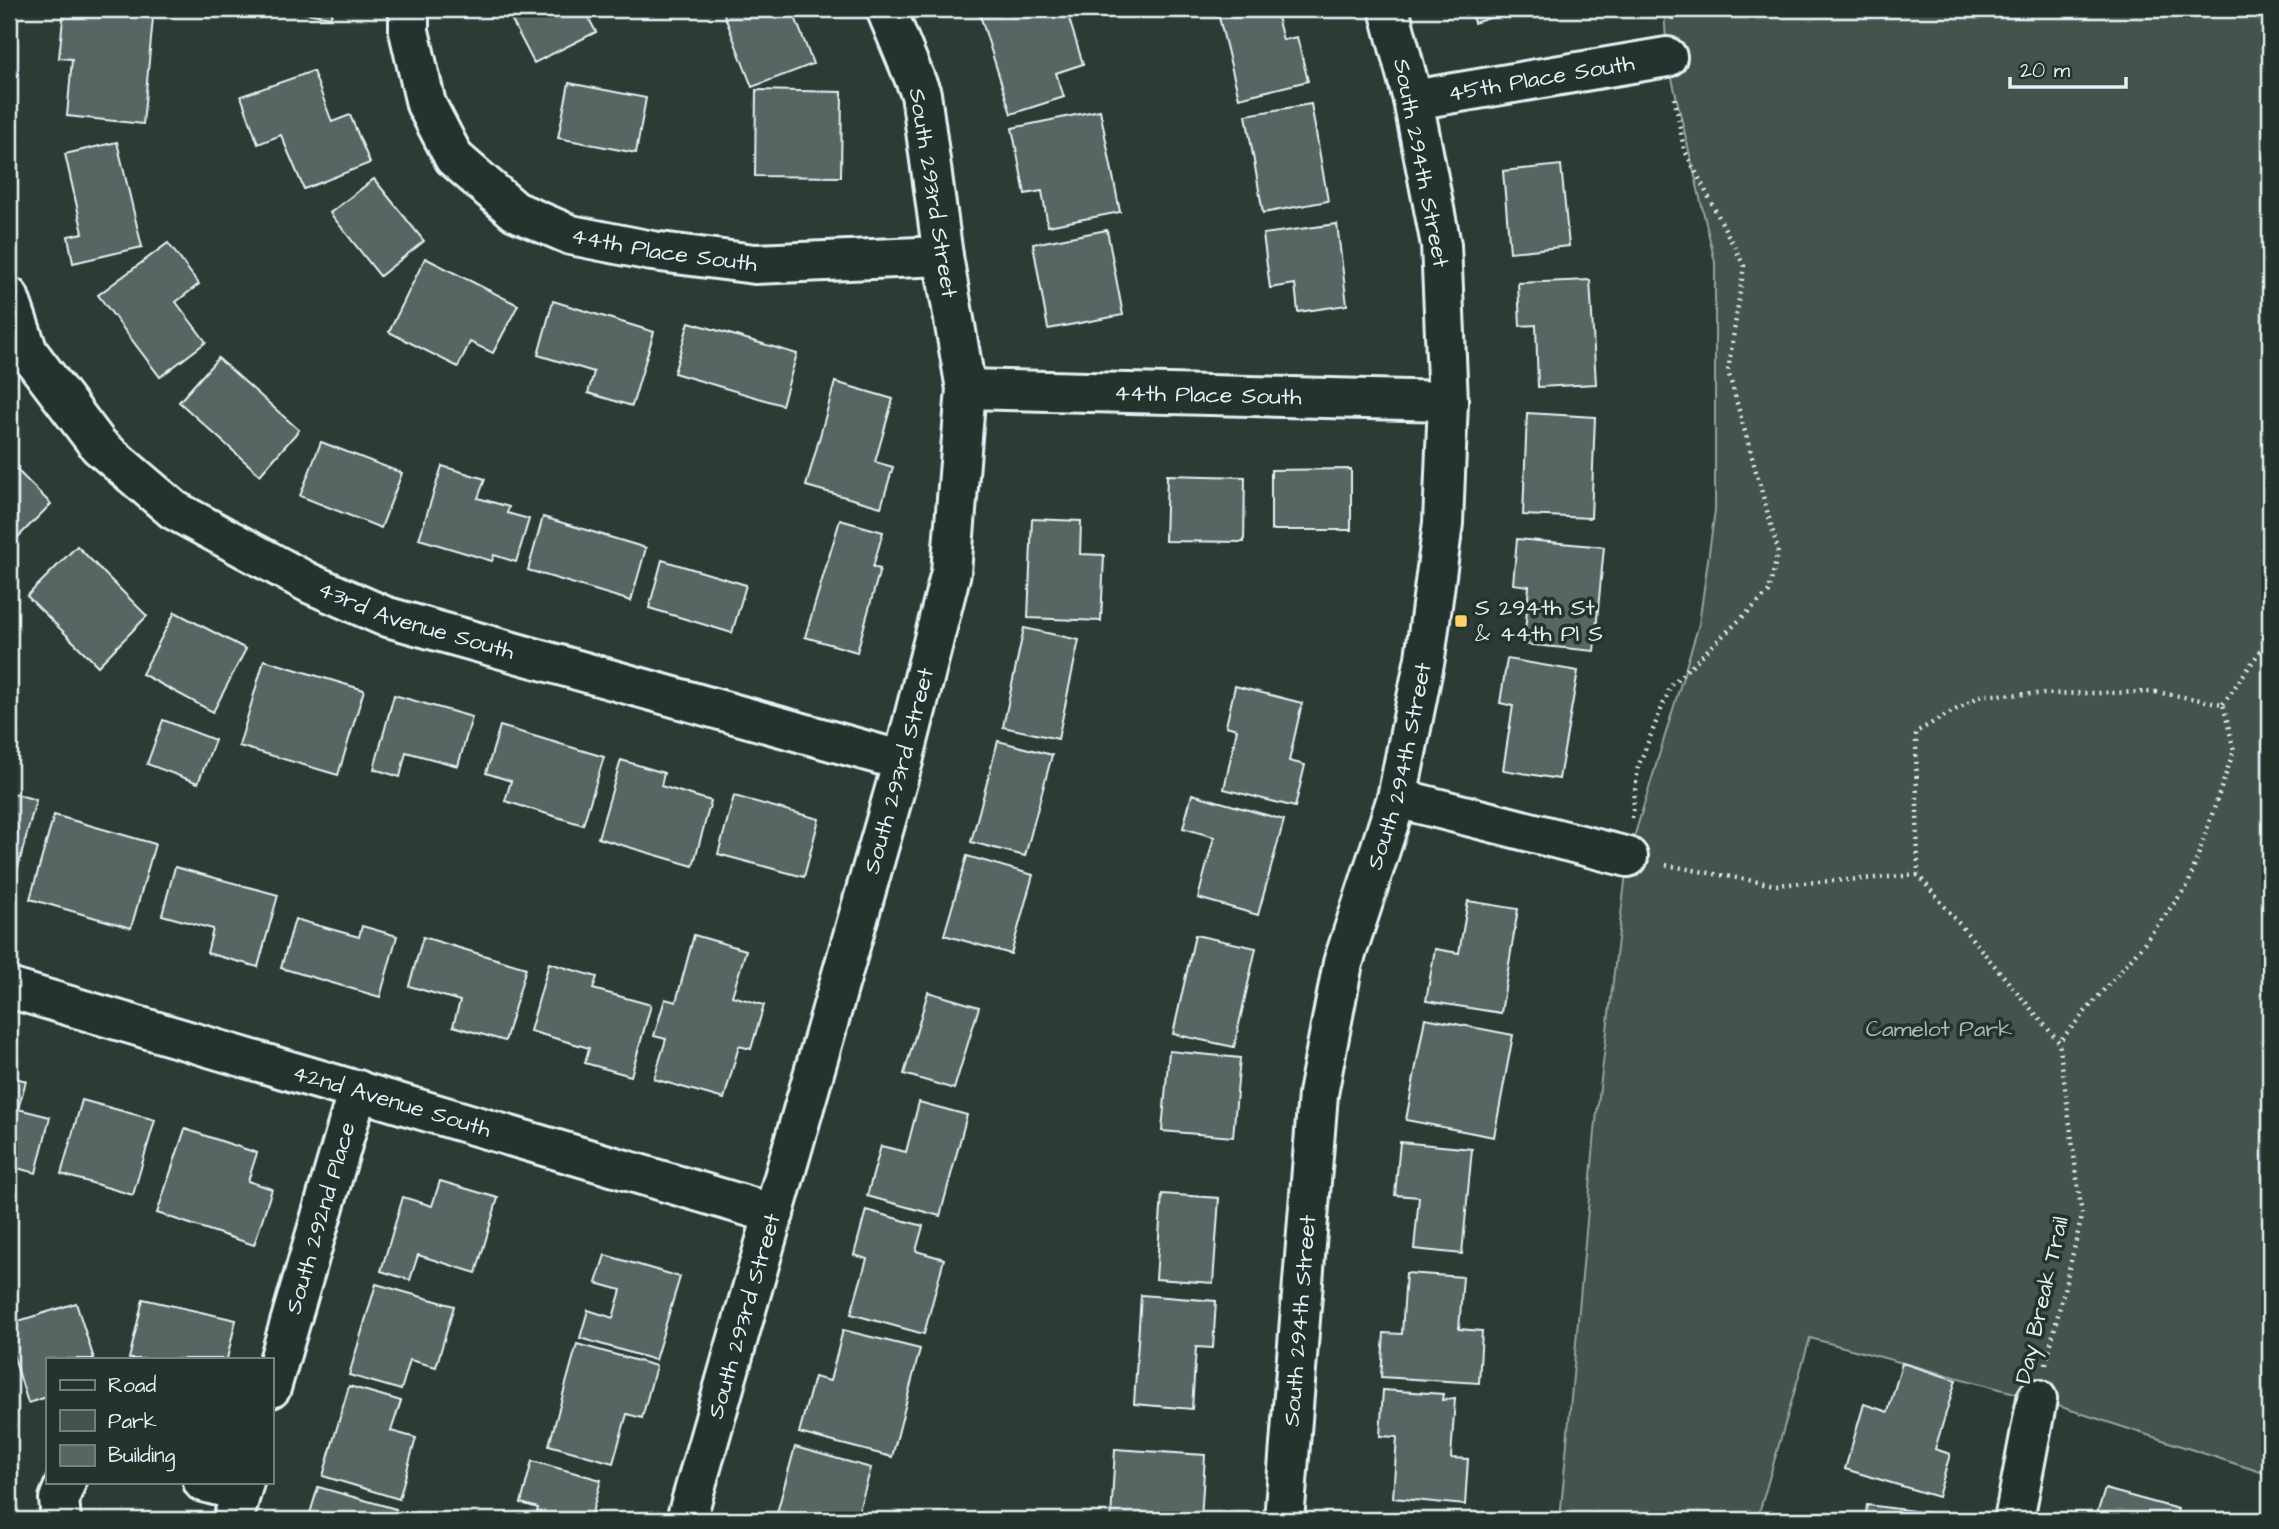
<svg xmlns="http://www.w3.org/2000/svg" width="2279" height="1529" viewBox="0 0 2279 1529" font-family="'Architects Daughter',sans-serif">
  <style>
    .green { fill: #45524e; stroke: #96a2a3; stroke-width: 2 }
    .building { fill: #596563; stroke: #e8f1f8; stroke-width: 2 }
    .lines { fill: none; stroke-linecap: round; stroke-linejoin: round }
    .street-casing { stroke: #e8f1f8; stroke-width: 44 }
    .path { stroke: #e8f1f8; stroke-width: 4.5; stroke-dasharray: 2 5; stroke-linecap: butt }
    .street { stroke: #26332d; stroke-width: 38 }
    .poi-dot { fill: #ffd166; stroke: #26332d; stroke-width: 2.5 }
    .labels { text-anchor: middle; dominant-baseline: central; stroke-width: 7; stroke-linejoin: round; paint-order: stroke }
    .street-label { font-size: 23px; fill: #e8f1f8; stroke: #26332d }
    .poi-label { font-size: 23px; fill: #e8f1f8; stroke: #26332d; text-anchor: start }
    .park-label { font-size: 23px; fill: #afb9bc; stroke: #26332d }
  </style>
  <rect width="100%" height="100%" fill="#2e3b35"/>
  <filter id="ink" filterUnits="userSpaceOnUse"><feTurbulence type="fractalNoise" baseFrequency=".0143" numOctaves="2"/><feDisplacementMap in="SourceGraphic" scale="14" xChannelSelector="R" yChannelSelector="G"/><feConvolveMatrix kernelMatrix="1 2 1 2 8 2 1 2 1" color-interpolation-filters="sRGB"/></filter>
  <g filter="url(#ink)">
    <polygon class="green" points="1664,9 2270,9 2270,1475 2037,1399 1810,1338 1757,1520 1560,1520 1596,1121 1628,857 1699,624 1715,510 1715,262 1667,57"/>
    <g class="building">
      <polygon points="64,9 153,18 143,124 67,116 72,59 59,58"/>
      <polygon points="279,9 333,9 331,17"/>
      <polygon points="506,9 584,9 596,32 534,63"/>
      <polygon points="722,9 792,9 813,64 752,87"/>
      <polygon points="999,9 1066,9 1083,64 1056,73 1064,97 1011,114 980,15"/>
      <polygon points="1217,9 1275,9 1283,40 1297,37 1308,81 1239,98"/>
      <polygon points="1470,9 1518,9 1474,23"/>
      <polygon points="313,71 332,122 350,115 370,163 304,189 281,135 258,144 241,96"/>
      <polygon points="569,83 646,98 636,153 558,138"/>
      <polygon points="756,90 842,92 841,177 755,176"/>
      <polygon points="1311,104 1328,201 1263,213 1246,115"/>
      <polygon points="1100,110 1120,212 1048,226 1042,191 1025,194 1012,128"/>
      <polygon points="117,142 142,247 73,263 68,236 83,233 65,154"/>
      <polygon points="1561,165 1569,246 1510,252 1503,171"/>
      <polygon points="374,179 424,241 380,276 330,213"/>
      <polygon points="1337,224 1347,305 1298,312 1295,284 1270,288 1263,234"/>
      <polygon points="1107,230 1123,315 1048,329 1033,244"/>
      <polygon points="168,243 199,284 176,302 206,342 160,377 98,295"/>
      <polygon points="425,258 518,305 493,353 470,342 458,367 389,332"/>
      <polygon points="1590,280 1596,384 1538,387 1536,325 1520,326 1518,283"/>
      <polygon points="553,301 654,332 632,406 588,393 594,372 538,355"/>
      <polygon points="689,322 797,354 782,405 674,373"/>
      <polygon points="218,358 299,430 260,475 179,402"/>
      <polygon points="835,382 893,399 875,462 893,467 881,507 806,486"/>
      <polygon points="1527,413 1595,417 1591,518 1523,515"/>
      <polygon points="321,442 402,473 381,528 300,496"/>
      <polygon points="11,464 51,504 9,546 9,467"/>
      <polygon points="442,466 485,479 478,498 509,507 507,513 529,519 516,562 494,555 492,561 419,539"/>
      <polygon points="1351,469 1351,530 1271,530 1271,470"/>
      <polygon points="1167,475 1245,477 1244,542 1165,541"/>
      <polygon points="543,517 646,548 631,601 528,570"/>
      <polygon points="1032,519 1081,521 1080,554 1104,555 1101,621 1028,618"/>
      <polygon points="840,520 883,532 873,567 880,569 857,652 805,637"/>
      <polygon points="1517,539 1604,547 1594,651 1524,644 1529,586 1513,584"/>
      <polygon points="77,546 147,616 98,666 27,596"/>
      <polygon points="662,560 746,585 732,633 649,608"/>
      <polygon points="175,612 246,649 213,712 142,674"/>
      <polygon points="1024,628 1079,640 1058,739 1003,727"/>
      <polygon points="1507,659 1578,671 1559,779 1503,770 1513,706 1500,703"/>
      <polygon points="264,660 364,690 338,775 239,746"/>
      <polygon points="1235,686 1302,703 1289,761 1305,765 1295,807 1224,789 1237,729 1226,726"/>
      <polygon points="394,695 472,717 458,766 406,752 400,777 374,769"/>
      <polygon points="163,720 215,740 198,783 147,764"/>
      <polygon points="500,726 604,757 583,825 505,801 511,781 486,773"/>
      <polygon points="998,741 1052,755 1025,856 971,842"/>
      <polygon points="621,760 664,773 661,786 711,801 693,866 598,838"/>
      <polygon points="9,792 36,800 9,901"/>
      <polygon points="1192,794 1284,820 1258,915 1198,898 1214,837 1183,828"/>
      <polygon points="734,796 819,819 804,877 718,854"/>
      <polygon points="54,815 155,844 131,928 30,899"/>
      <polygon points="967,856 1033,875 1011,954 944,935"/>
      <polygon points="175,867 278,895 258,967 207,953 213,929 162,915"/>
      <polygon points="1468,901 1518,909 1501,1013 1426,1001 1435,949 1459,953"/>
      <polygon points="295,919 359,937 362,926 397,936 380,997 281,968"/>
      <polygon points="694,935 746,950 732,996 764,1005 751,1049 739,1046 724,1099 654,1079 666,1039 654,1036 665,999 676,1002"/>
      <polygon points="1195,935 1256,948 1234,1047 1173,1034"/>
      <polygon points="423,937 526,968 505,1041 453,1026 460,1001 409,986"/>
      <polygon points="549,963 597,977 593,989 651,1005 631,1076 585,1063 589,1048 530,1031"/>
      <polygon points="928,992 979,1007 954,1089 904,1074"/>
      <polygon points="1425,1018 1513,1035 1494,1137 1406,1120"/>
      <polygon points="1169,1051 1240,1058 1233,1137 1162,1131"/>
      <polygon points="9,1076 26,1081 18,1109 50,1117 36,1173 9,1166"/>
      <polygon points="82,1100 155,1120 133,1195 61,1174"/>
      <polygon points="919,1102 967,1115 940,1216 867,1196 881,1146 906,1152"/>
      <polygon points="185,1129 257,1153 248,1181 272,1189 254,1245 157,1213"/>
      <polygon points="1400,1142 1472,1149 1462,1254 1414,1249 1419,1197 1395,1195"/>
      <polygon points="440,1181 498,1198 476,1273 418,1255 410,1280 381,1271 403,1197 432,1206"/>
      <polygon points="1162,1194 1219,1198 1213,1283 1156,1279"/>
      <polygon points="866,1210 923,1226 916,1251 944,1259 924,1334 851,1314 867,1259 854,1255"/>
      <polygon points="605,1255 680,1277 655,1360 580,1338 588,1310 613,1318 621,1290 596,1283"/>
      <polygon points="1406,1273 1463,1277 1459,1329 1482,1331 1479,1383 1381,1377 1384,1333 1402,1334"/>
      <polygon points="376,1284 454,1306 436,1367 410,1360 401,1390 349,1375"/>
      <polygon points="1141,1295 1216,1301 1213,1348 1196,1347 1192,1409 1134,1404"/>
      <polygon points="143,1299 236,1320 227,1359 129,1359"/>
      <polygon points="76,1303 94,1359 47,1359 47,1397 28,1403 9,1341 9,1324"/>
      <polygon points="843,1330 920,1349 892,1457 799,1433 814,1377 830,1381"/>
      <polygon points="577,1344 656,1366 642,1418 627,1414 613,1463 549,1445"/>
      <polygon points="1902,1363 1956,1380 1935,1449 1950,1454 1938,1497 1845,1469 1864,1404 1888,1412"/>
      <polygon points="349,1386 401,1401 391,1431 416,1438 399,1499 323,1476"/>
      <polygon points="1383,1390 1443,1394 1442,1400 1455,1398 1451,1458 1468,1459 1465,1505 1393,1498 1397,1437 1380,1436"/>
      <polygon points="795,1447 871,1468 856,1520 775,1520"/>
      <polygon points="1115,1449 1205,1455 1201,1520 1111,1520"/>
      <polygon points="532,1461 601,1480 590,1520 535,1520 538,1508 521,1503"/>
      <polygon points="318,1487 396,1509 393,1520 308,1520"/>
      <polygon points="2105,1489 2178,1509 2175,1520 2095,1520"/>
      <polygon points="1867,1505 1937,1514 1937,1520 1865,1520"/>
      <polygon points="1397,1515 1473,1520 1396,1520"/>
    </g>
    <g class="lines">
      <g class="street-casing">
        <g id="street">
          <path id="s1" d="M409,9V31L426,104L454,158L515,211L571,235L652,251L755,264L943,256"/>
          <path id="s2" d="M1413,100L1667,57"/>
          <path id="s3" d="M9,297L28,352L99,446L174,510L309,583L384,616L903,761"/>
          <path id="s4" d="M966,389L1448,401"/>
          <polyline points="1397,798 1628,857"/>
          <path id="s5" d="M9,988L774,1214"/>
          <path id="s6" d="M271,1388L358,1090"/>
          <polyline points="203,1482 241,1492"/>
          <polyline points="61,1520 59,1499 66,1482"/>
          <polyline points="233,1520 244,1482"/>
          <path id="s7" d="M686,1520L903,761L951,572L966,389L943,256L921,94L886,9"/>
          <path id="s8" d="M1284,1520L1318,1094L1343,963L1397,798L1425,658L1443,523L1448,401L1441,245L1413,100L1389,9"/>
          <polyline points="2014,1520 2037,1399"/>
        </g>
      </g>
      <g class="path">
        <polyline points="1672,20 1674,9"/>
        <polygon points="2156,692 2223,704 2234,750 2188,885 2141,947 2059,1042 1918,875 1916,732 1982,695"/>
        <polyline points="2223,704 2270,637"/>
        <polyline points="1632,818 1638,767 1671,685 1769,592 1778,550 1728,371 1744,266 1684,149 1674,95"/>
        <polyline points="1666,865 1775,885 1918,875"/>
        <polyline points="2046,1364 2082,1216 2059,1042"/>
      </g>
      <use href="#street" class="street"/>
    </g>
  </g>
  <rect class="poi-dot" x="1454" y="614" width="14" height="14" rx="3.5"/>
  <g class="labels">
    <g class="street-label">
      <text stroke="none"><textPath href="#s2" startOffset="130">45th Place South</textPath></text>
      <text transform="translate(1421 163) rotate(79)">South 294th Street</text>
      <text transform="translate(933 193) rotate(81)">South 293rd Street</text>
      <text stroke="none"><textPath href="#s1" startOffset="394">44th Place South</textPath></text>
      <text stroke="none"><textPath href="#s4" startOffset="242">44th Place South</textPath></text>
      <text stroke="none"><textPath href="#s3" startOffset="542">43rd Avenue South</textPath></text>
      <text stroke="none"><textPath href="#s8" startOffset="766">South 294th Street</textPath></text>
      <text stroke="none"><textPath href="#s7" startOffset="779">South 293rd Street</textPath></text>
      <text stroke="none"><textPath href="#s5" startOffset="399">42nd Avenue South</textPath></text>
      <text stroke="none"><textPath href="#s6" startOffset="177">South 292nd Place</textPath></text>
      <text transform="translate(2042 1300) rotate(-77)">Day Break Trail</text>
      <text stroke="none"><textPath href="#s7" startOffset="212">South 293rd Street</textPath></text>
      <text stroke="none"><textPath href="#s8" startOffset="200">South 294th Street</textPath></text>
    </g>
    <g class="poi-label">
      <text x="1475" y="608">S 294th St<tspan x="1475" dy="26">&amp; 44th Pl S</tspan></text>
    </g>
    <g class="park-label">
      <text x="1939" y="1029">Camelot Park</text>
    </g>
  </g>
  <rect width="2279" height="1529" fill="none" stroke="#26332d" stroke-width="35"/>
  <rect x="18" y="18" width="2244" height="1494" fill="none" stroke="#e8f1f8" stroke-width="2.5" filter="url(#ink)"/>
  <rect x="46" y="1358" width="228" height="126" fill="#26332d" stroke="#747f7e" stroke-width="2"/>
  <rect x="60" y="1380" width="35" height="10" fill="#26332d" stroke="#747f7e" stroke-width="2"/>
  <text x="108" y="1392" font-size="21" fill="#e8f1f8">Road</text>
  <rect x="60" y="1410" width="35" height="21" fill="#45524e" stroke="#747f7e" stroke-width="2"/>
  <text x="108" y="1428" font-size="21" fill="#e8f1f8">Park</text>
  <rect x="60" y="1445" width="35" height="21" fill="#596563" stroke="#747f7e" stroke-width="2"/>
  <text x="108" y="1462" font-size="21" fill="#e8f1f8">Building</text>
  <path d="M2010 77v10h116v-10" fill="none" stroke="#e8f1f8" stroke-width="3.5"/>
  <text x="2020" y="77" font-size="21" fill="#e8f1f8" stroke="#26332d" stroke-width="5" paint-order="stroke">20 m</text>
</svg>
